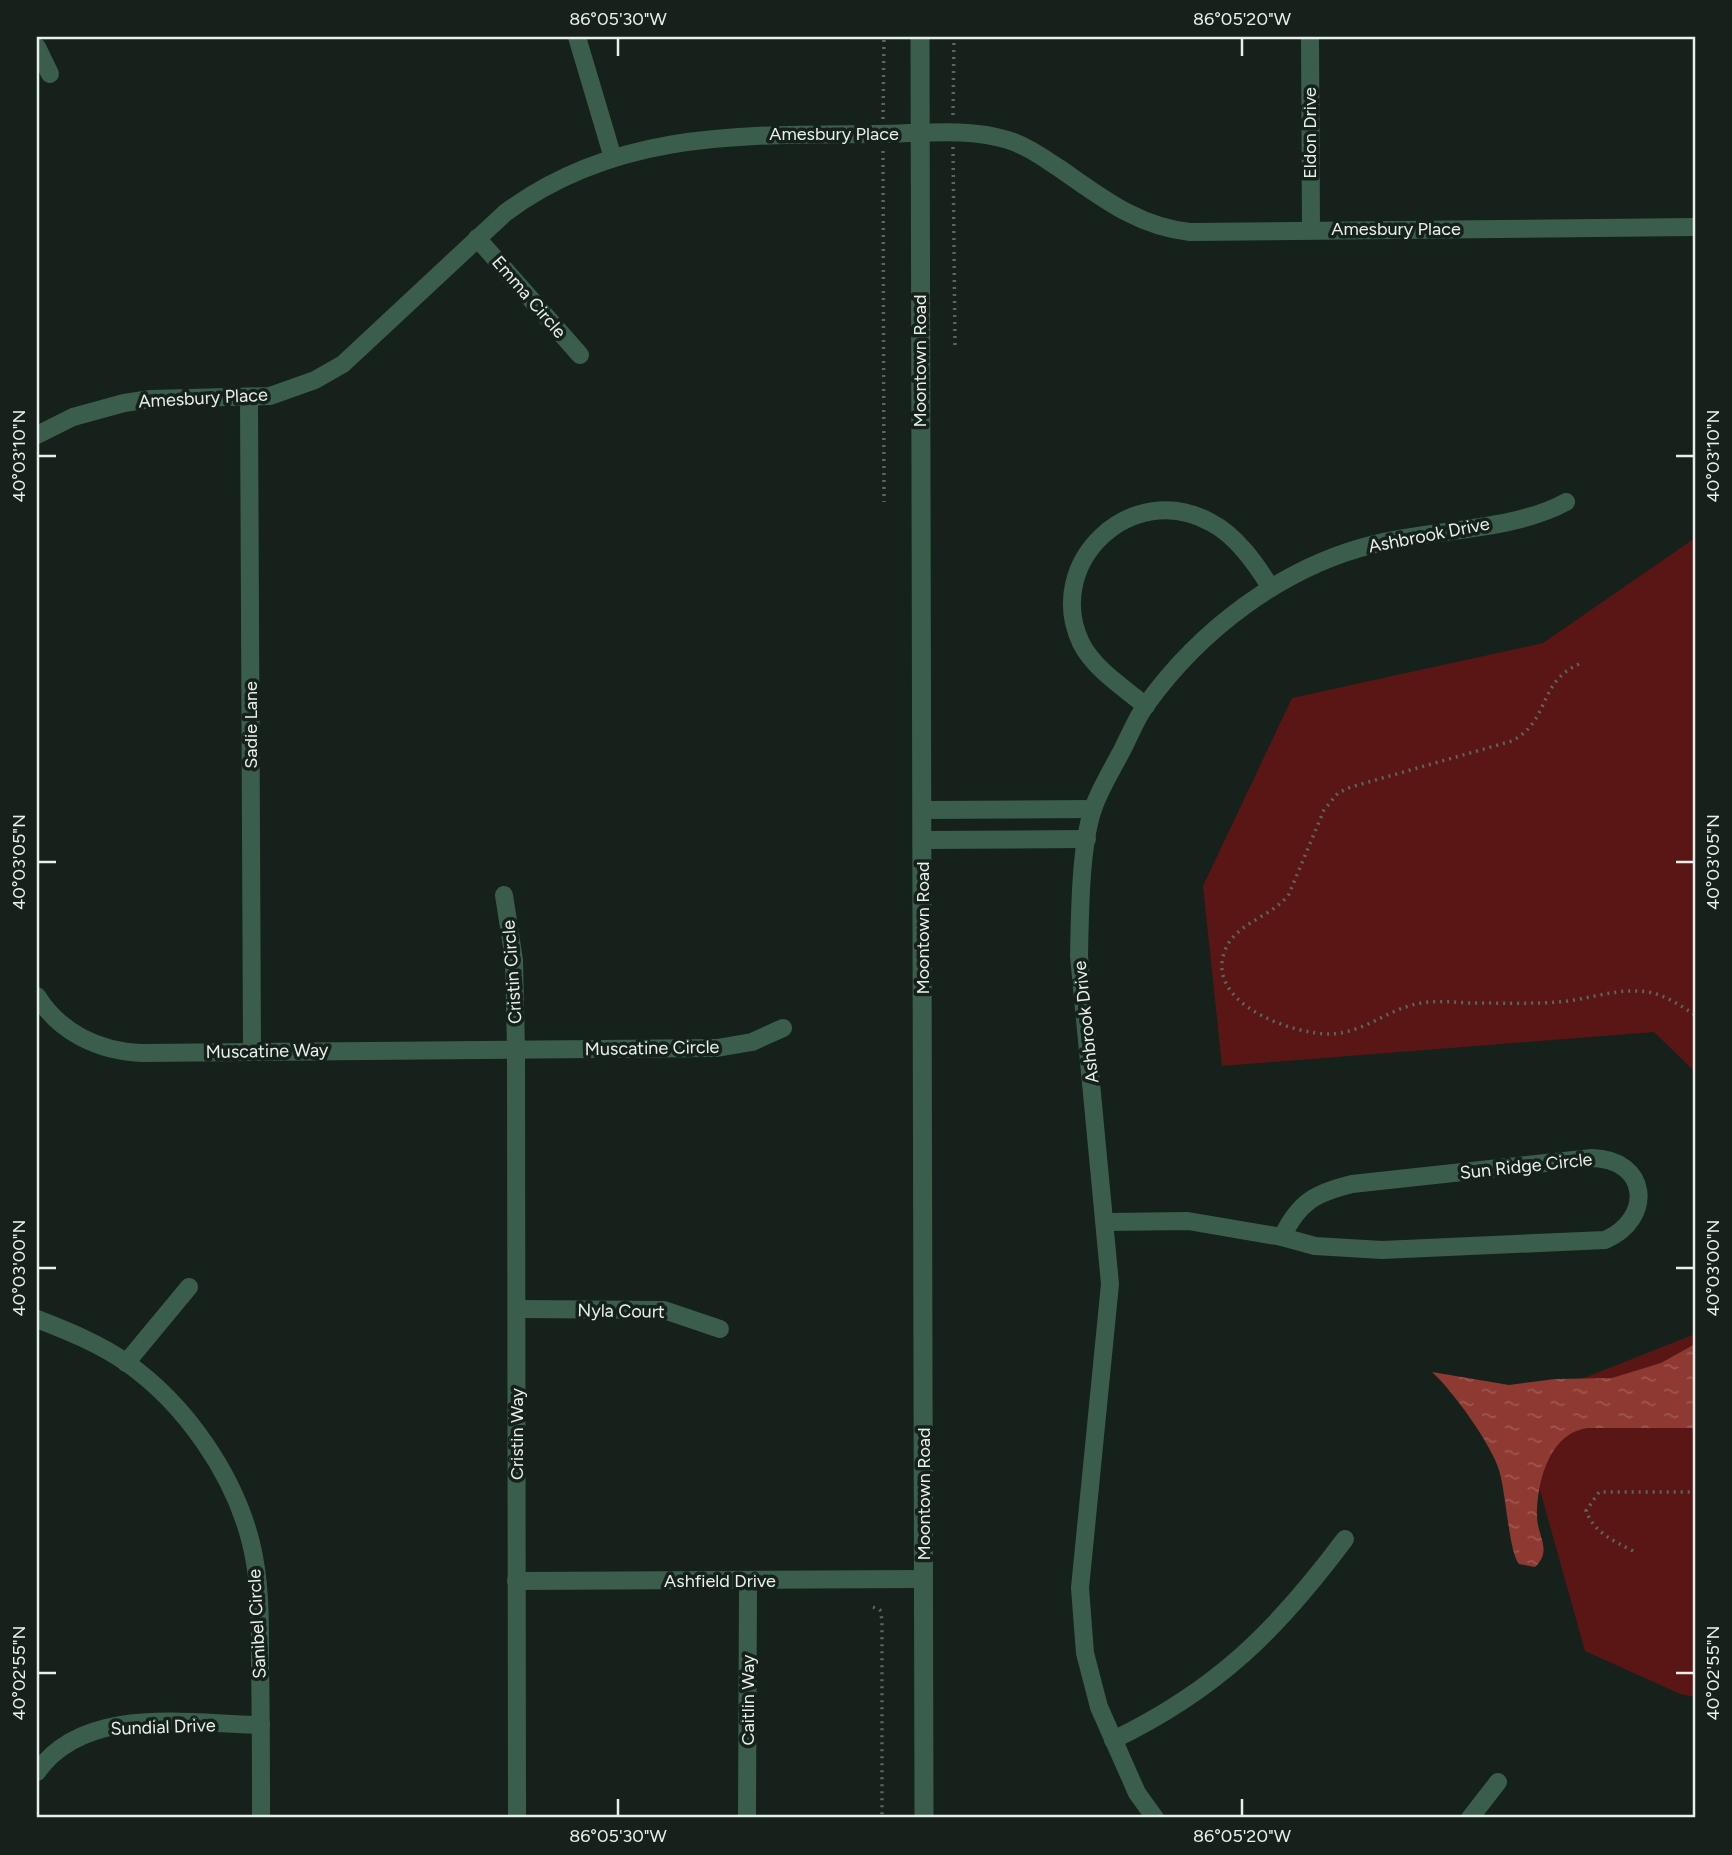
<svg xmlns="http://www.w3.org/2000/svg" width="1732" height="1855" viewBox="0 0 1732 1855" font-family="Figtree,sans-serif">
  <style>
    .grass { fill: #5a1614 }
    .water { fill: url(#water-ripples) }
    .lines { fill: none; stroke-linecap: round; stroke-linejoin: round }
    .path { stroke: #5b6660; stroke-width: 3.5; stroke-dasharray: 2 5; stroke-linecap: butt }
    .minor { stroke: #3a5e4b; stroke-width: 18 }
    .tertiary { stroke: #3a5e4b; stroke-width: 19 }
    .ticks { fill: none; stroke: #e8f0eb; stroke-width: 2.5 }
    .labels { text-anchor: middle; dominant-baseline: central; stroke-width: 7; stroke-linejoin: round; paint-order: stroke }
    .street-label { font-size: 18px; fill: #e8f0eb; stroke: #15211a }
    .neatline { fill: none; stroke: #e8f0eb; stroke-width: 2.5 }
    .ticks-label { font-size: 18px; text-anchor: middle; fill: #e8f0eb }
  </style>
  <defs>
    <pattern id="water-ripples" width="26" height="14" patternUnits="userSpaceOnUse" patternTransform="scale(1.75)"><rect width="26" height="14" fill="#8e3a33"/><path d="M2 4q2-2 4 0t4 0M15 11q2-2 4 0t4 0" fill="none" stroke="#9e5751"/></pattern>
  </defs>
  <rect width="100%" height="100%" fill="#15211a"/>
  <g class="grass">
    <polygon points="1695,538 1695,1072 1654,1032 1222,1066 1203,886 1292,698 1543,643"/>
    <polygon points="1695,1334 1695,1697 1680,1694 1585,1651 1516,1405"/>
  </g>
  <path class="water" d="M1695,1344V1428H1588C1549,1433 1537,1482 1537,1516C1537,1536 1553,1550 1535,1567L1519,1564C1509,1553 1506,1492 1499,1470C1491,1444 1453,1391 1432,1372L1509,1385L1555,1379L1612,1378L1661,1363Z"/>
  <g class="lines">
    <g class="path">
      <polyline points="953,115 954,37"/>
      <polyline points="883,119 884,37"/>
      <polyline points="953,147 955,345"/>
      <polyline points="883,151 884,502"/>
      <path d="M1579,664C1537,683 1551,720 1512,741L1351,787L1338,793L1324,810L1289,894C1272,918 1234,922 1224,953C1207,1004 1293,1035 1332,1034C1364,1032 1386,1011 1416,1004C1433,1000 1451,1002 1469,1003C1499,1003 1529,1004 1559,1002C1588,1000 1618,987 1648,992C1665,995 1680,1005 1695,1015"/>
      <path d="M1633,1551C1612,1540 1595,1533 1586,1511L1599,1492H1695"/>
      <polyline points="873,1607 880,1610 882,1620 882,1818"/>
    </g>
    <g class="minor">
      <polyline points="577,37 613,158"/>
      <polyline points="1310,37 1311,230"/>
      <polyline points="37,47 50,74"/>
      <polyline points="477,238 580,355"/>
      <polyline points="249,399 252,1051"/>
      <path d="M37,435L73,417L124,403L151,399L270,396L315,380L343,364L505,213C616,130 744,135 876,134C918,134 967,127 1008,140C1027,146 1042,157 1059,168C1101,197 1138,227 1190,232L1695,227"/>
      <path d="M1146,706C1124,688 1094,669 1081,643C1043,562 1132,479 1210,522C1236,535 1256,564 1271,588"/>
      <polyline points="922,810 1093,809"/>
      <polyline points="922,840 1087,839"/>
      <polyline points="504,895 514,960 516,1049 517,1818"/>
      <path d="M37,996C60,1033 99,1051 141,1053L717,1048L752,1042L783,1028"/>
      <path d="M1592,1158C1648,1159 1655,1218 1605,1240L1382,1250L1315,1246L1282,1237C1299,1202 1315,1193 1352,1184Z"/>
      <polyline points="1106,1222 1188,1221 1282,1237"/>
      <polyline points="518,1309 664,1310 720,1329"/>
      <path d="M37,1319C68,1331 100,1344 127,1363C185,1404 234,1474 251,1543C261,1583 260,1624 260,1665C261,1716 261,1767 261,1818"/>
      <polyline points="126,1363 189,1287"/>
      <polyline points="516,1581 923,1579"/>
      <path d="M1113,1740C1217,1690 1277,1630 1345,1539"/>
      <path d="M37,1772C85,1704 189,1724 261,1725"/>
      <polyline points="747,1818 748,1582"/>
      <path d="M1155,1818L1137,1793L1099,1707L1085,1653L1080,1588L1110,1284L1079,956C1080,915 1080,847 1093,809C1099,791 1110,773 1119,756C1128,740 1135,720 1146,705C1200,630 1281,568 1371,545C1431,529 1514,531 1566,502"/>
      <polyline points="1470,1818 1498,1782"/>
    </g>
    <polyline class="tertiary" points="920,37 924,1818"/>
  </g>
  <path class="ticks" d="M618,38V56M1242,38V56M38,456H56M1676,456H1694M38,862H56M1676,862H1694M38,1268H56M1676,1268H1694M38,1673H56M1676,1673H1694M618,1799V1816M1242,1799V1816"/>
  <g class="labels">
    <g class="street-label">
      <text transform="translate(1310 133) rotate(-90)">Eldon Drive</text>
      <text x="834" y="134">Amesbury Place</text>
      <text x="1396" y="229">Amesbury Place</text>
      <text transform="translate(529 297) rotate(49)">Emma Circle</text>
      <text transform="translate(920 361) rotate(-90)">Moontown Road</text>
      <text transform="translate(203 398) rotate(-3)">Amesbury Place</text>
      <text transform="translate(1429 535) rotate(-11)">Ashbrook Drive</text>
      <text transform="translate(251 725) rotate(-90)">Sadie Lane</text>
      <text transform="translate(923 928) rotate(-90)">Moontown Road</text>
      <text transform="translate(512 972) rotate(-94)">Cristin Circle</text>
      <text transform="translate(1086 1022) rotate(-96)">Ashbrook Drive</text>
      <text transform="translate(652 1048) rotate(-1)">Muscatine Circle</text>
      <text transform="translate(267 1051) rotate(-1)">Muscatine Way</text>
      <text transform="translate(1526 1166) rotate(-6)">Sun Ridge Circle</text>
      <text transform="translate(621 1311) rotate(1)">Nyla Court</text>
      <text transform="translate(517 1434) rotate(-90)">Cristin Way</text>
      <text transform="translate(924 1494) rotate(-90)">Moontown Road</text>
      <text x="720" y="1581">Ashfield Drive</text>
      <text transform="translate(257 1624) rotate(-93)">Sanibel Circle</text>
      <text transform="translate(748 1700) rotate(-90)">Caitlin Way</text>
      <text transform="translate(163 1727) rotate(-2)">Sundial Drive</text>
    </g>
  </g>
  <rect width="1732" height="1855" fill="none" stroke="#15211a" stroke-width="77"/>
  <rect x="38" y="38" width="1656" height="1778" class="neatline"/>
  <g class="ticks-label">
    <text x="618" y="25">86°05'30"W</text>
    <text x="1242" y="25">86°05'20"W</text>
    <text transform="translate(19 456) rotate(-90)" y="6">40°03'10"N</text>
    <text transform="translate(1713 456) rotate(-90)" y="6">40°03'10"N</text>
    <text transform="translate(19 862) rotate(-90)" y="6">40°03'05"N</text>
    <text transform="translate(1713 862) rotate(-90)" y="6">40°03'05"N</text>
    <text transform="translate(19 1268) rotate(-90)" y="6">40°03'00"N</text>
    <text transform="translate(1713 1268) rotate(-90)" y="6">40°03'00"N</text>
    <text transform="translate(19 1673) rotate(-90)" y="6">40°02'55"N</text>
    <text transform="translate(1713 1673) rotate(-90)" y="6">40°02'55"N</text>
    <text x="618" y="1842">86°05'30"W</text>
    <text x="1242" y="1842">86°05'20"W</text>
  </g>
</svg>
